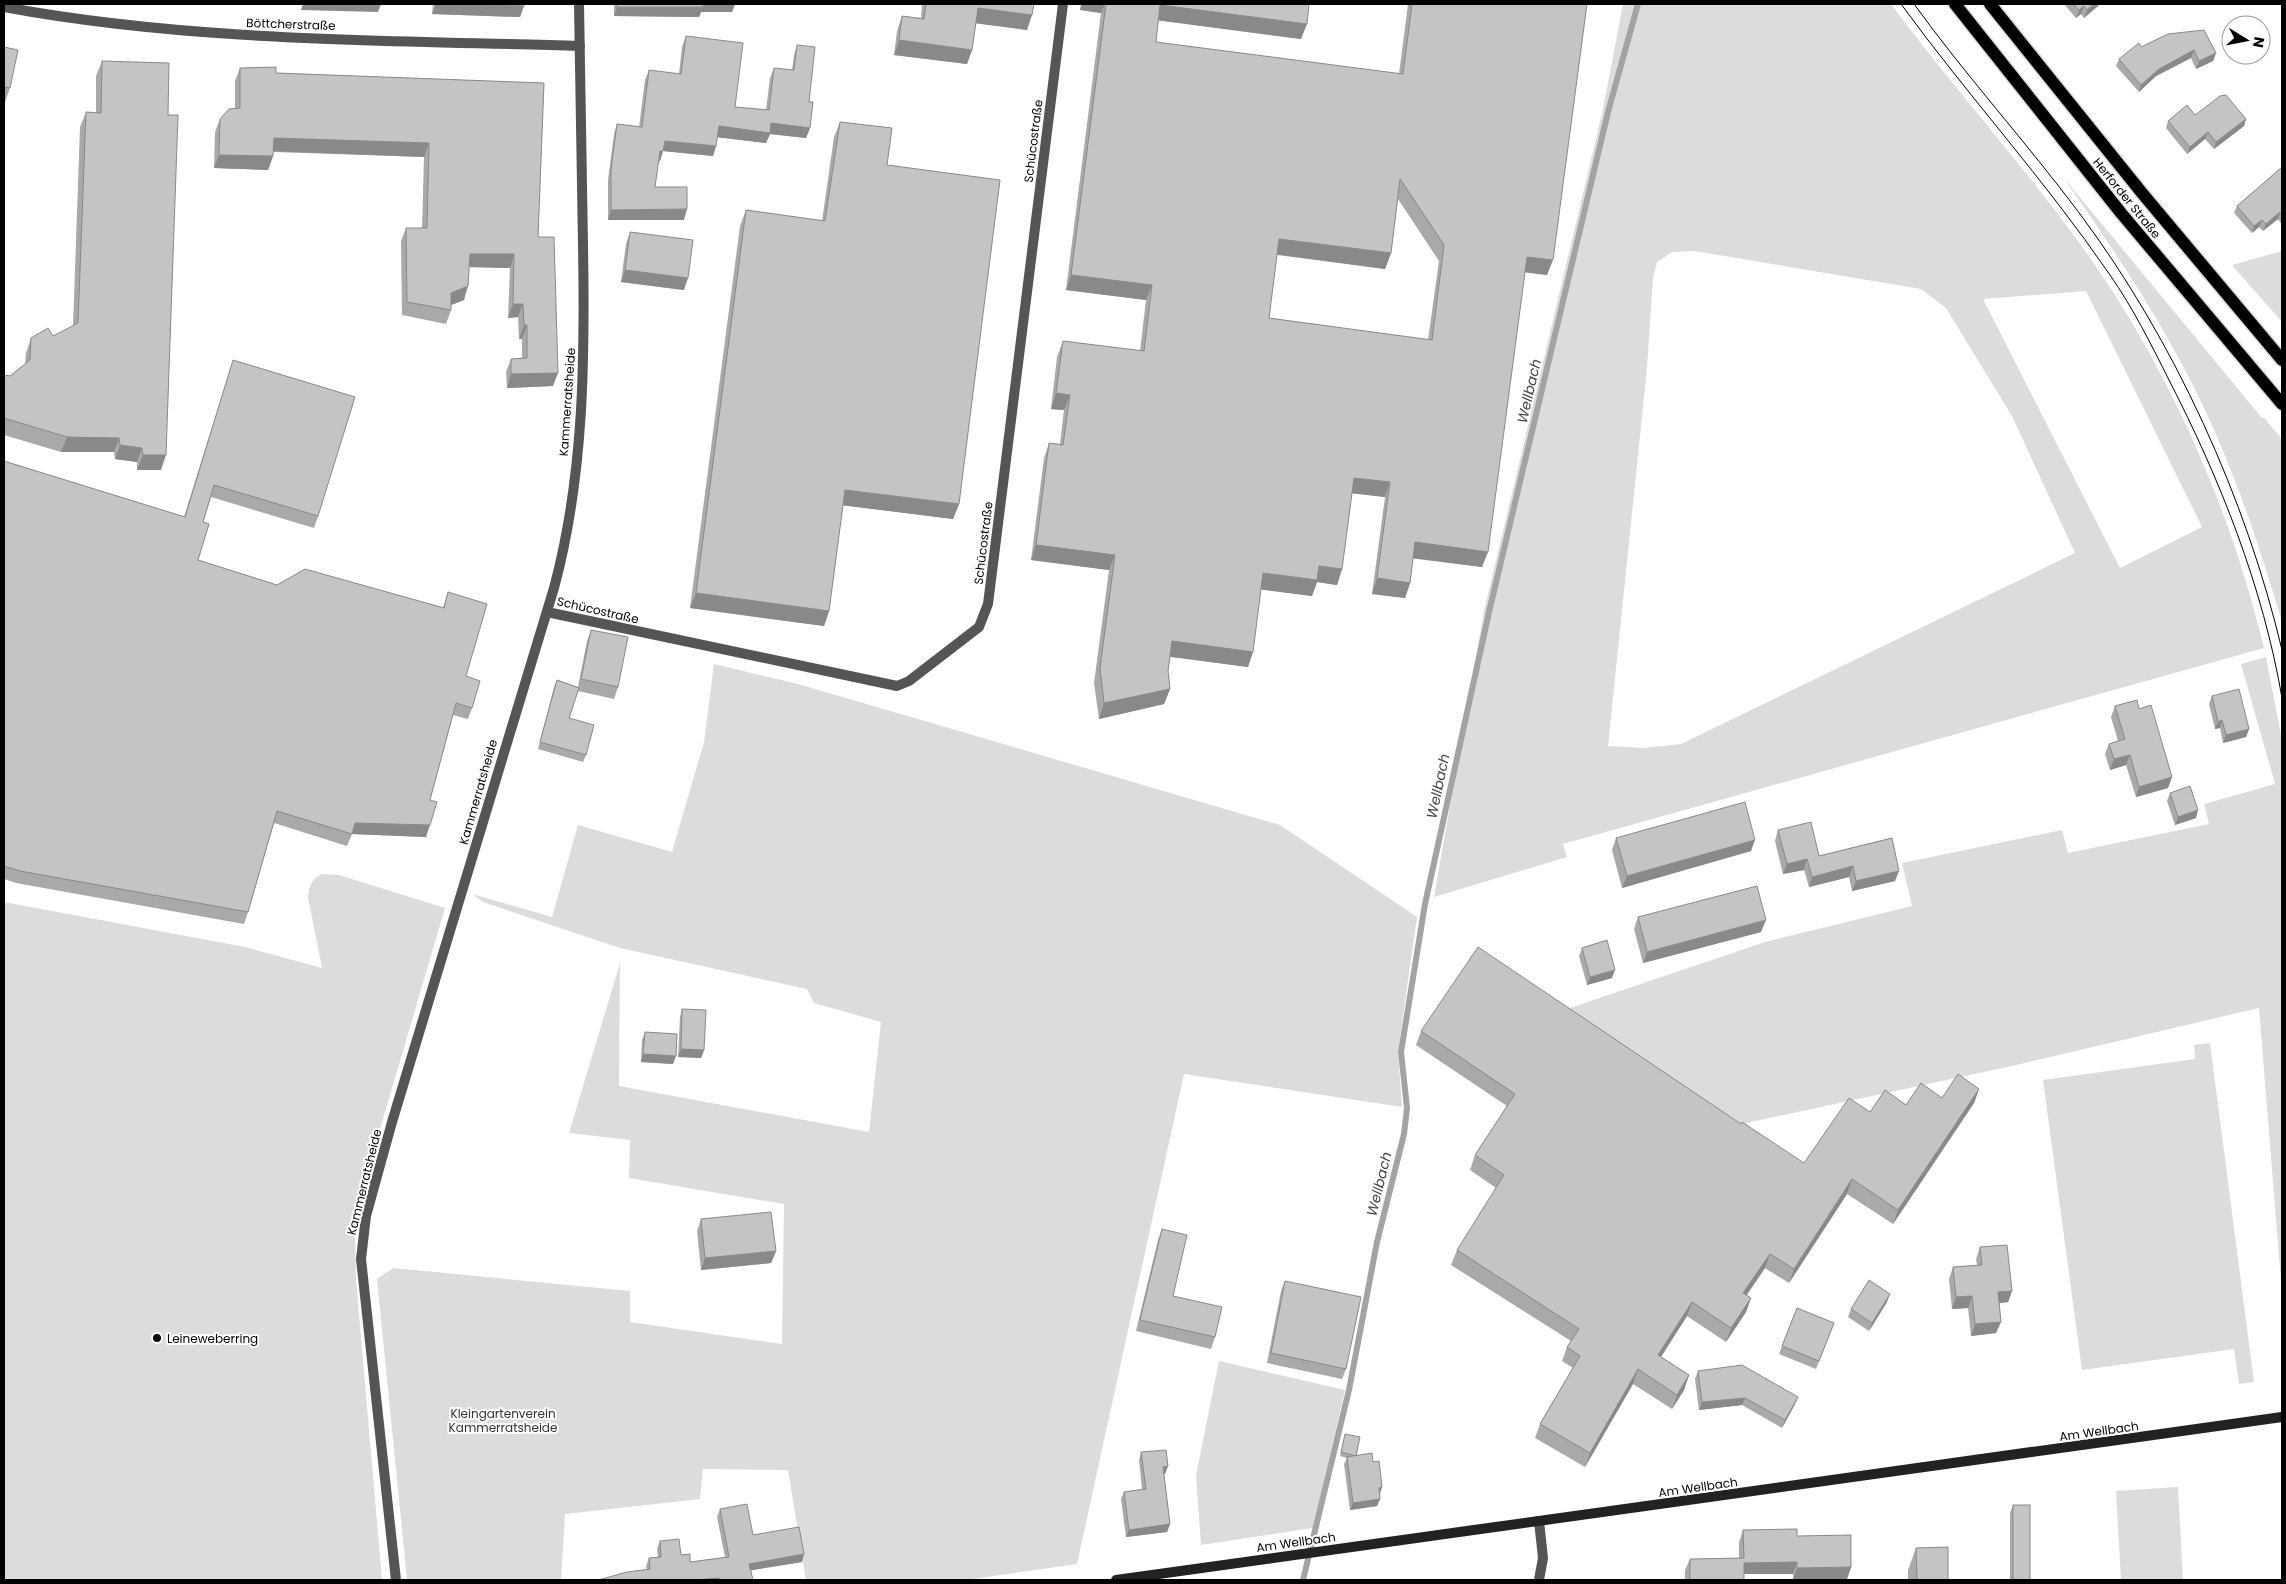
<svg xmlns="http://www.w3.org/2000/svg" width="2286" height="1584" viewBox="0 0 2286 1584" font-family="Poppins,sans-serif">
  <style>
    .green { fill: #dcdcdc; fill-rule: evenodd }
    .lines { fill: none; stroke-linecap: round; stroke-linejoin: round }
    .stream { stroke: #a3a3a3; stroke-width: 6 }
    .primary-casing { stroke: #dbdbdb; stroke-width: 15 }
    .minor { stroke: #555; stroke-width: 10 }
    .secondary { stroke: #222; stroke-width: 10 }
    .primary { stroke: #000; stroke-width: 12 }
    .tram { stroke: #000; stroke-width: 1 }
    .wall { fill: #a9a9a9; fill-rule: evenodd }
    .shaded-wall { fill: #898989 }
    .building { fill: #c4c4c4; stroke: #898989; fill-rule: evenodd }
    .poi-dot { fill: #000; stroke: #fff; stroke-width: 2 }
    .labels { text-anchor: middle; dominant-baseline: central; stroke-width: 4; stroke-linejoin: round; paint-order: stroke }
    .street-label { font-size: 12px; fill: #000; stroke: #fff }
    .poi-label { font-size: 12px; fill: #000; stroke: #fff; text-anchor: start }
    .park-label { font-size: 12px; fill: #333; stroke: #fff }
    .water-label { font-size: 14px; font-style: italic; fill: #444; stroke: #fff }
  </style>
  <rect width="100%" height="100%" fill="#fff"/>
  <g class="green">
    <path d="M1623,4H1891C1951,85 2019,160 2078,241C2166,362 2229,503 2264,648L1563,844L1567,857L1434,897L1484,611L1603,109ZM1695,251L1921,289L1946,308L2012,416L2075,553L1681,744L1643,748L1608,746L1647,368L1653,278L1657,262L1672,252ZM2086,291L2202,527L2120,568L1983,299Z"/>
    <path d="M2063,177L2262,418H2264L2282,439V622C2255,531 2225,442 2179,359C2145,295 2104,236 2063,177Z"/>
    <polygon points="2282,251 2282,322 2232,265"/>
    <polygon points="2266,657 2282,740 2282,1294 2259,1008 2012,1066 1732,1126 1558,1012 1765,942 1912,906 1902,863 2062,830 2068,853 2209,824 2204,804 2275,784 2241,664"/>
    <polygon points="714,664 798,684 1280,825 1417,917 1398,1052 1402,1107 1184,1074 1077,1564 966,1580 806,1580 788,1470 703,1469 700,1499 565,1514 561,1580 407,1580 377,1279 393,1268 630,1291 630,1322 782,1344 784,1204 629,1178 630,1140 569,1133 620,963 619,1086 869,1132 881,1022 814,1003 807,989 620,948 483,902 472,894 552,917 578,825 672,852 704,742"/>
    <path d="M321,874L339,875L445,908L363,1187L355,1235L356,1280L382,1580H4V902L245,947L322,968L308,897C309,885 312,880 321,874Z"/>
    <polygon points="2210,1043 2254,1382 2239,1384 2234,1349 2082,1370 2043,1080 2195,1059 2194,1045"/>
    <polygon points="1219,1361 1345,1390 1313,1528 1201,1545 1196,1476"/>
    <polygon points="2178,1487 2183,1580 2121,1580 2116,1491"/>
  </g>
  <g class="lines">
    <polyline class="stream" points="1303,1580 1349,1390 1377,1242 1404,1134 1407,1108 1401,1052 1425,904 1489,612 1608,112 1638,4"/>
    <g class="primary-casing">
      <g id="primary">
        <polyline points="1955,4 2121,213 2282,404"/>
        <polyline points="1990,4 2142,193 2282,360"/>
      </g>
    </g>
    <g class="minor">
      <path d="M4,7C193,42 387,40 580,46"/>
      <polyline points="547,612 897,686 909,681 979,627 988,604 1063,4"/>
      <path d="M396,1580L361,1259L366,1216L392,1122L554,588C584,477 585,359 583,246C582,165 580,84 579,4"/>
      <polyline points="1539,1580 1543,1558 1539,1521"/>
    </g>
    <polyline class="secondary" points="1116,1580 2282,1417"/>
    <use href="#primary" class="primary"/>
    <g class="tram">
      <path d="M1901,4C1968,96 2045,180 2110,275C2133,308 2151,344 2169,380C2220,479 2263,587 2282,698"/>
      <path d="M1914,4C1966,76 2027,143 2080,214C2174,340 2246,498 2282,650"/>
    </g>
  </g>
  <g class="wall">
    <polygon points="433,4 524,4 520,17 432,14"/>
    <polygon points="614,4 735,4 732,12 701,12 699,17 614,16"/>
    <polygon points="922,4 1034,4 1027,30 976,23 972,50 967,64 894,55 897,31 902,16 921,18"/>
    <path d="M1081,4H1309L1301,39L1158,20L1156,42L1399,74L1408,4H1587L1547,275L1525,272L1482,567L1413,558L1410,583L1405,598L1372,594L1385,497L1352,493L1342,569L1337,585L1317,582L1312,596L1261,589L1248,667L1170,657L1168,671L1170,689L1164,704L1099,719L1094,683L1109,570L1031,560L1044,458L1049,443L1060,444L1064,410L1051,409L1057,357L1063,341L1140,351L1146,300L1066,290L1101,13L1080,10ZM1398,199L1439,261L1428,340L1269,318L1277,255L1385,269L1391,253Z"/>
    <polygon points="2064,4 2099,4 2098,6 2084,18 2081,14 2076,18"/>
    <polygon points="2168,34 2216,53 2213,61 2196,69 2191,58 2156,76 2139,92 2116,66 2119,59"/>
    <polygon points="686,36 735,107 766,110 770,78 774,68 792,70 794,55 797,45 809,102 810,128 806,138 770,134 766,143 717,137 716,146 713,156 663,151 660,161 658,161 655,187 684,220 608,220 608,180 614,134 617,124 639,127 645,80 649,70 679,74 682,47"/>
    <polygon points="4,47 10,88 5,102 4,102"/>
    <polygon points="102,61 161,470 137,470 137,462 115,459 114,452 61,452 4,435 4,375 10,376 25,364 26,353 31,338 53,336 73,326 80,127 86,112 96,113 96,76"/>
    <polygon points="240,68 276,73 544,83 538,237 553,386 507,388 506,372 511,359 522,358 522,339 519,339 518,317 508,318 510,268 469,267 464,300 451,305 451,310 446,324 402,315 401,241 406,228 422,228 424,157 273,152 273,156 268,170 214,168 215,132 220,119 235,109 235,81"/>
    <polygon points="2195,115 2246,119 2244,126 2214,149 2205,139 2187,154 2166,128 2168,121"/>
    <polygon points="840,122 959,504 953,519 843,505 829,611 824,626 690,608 740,226 746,210 822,221 834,137"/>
    <polygon points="2282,167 2282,225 2278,219 2263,231 2259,227 2252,233 2234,213 2237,206"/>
    <polygon points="630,232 684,290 621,282 626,244"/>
    <polygon points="233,360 318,516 314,528 211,497 203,522 198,560 277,585 443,608 448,592 472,708 468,719 453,715 430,800 426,837 352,834 347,846 274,823 248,912 244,924 16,883 4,879 4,461 184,517"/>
    <polygon points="591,630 618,687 614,699 578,691 569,718 586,755 583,762 538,749 554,687 557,680 578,687 587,641"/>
    <polygon points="2212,696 2249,729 2246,737 2223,743 2220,728 2215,729 2209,704"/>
    <polygon points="2115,706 2139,709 2172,777 2168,788 2136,797 2126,765 2110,770 2105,754 2109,744 2118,741 2111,717"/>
    <polygon points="2170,793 2196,818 2175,825 2167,801"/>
    <polygon points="1778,830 1819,856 1892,838 1895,881 1852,891 1849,877 1809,887 1804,870 1783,874 1775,841"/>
    <polygon points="1616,838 1751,851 1622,888 1612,850"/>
    <polygon points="1638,917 1761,932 1643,963 1634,929"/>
    <polygon points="1582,948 1612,978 1587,985 1579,956"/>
    <polygon points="682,1009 704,1050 701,1058 678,1057 680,1017"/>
    <polygon points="1421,1031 1741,1124 1804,1163 1870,1112 1979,1089 1974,1103 1893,1224 1847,1194 1789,1283 1765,1268 1747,1295 1751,1298 1746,1312 1726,1342 1687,1316 1661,1357 1689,1375 1684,1390 1672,1409 1633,1384 1585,1467 1535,1438 1540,1424 1573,1368 1562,1361 1567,1347 1571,1341 1451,1265 1457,1250 1496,1188 1470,1170 1475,1155 1507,1106 1416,1045"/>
    <polygon points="645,1032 673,1064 641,1062 642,1040"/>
    <polygon points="701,1219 776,1251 771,1263 701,1270 697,1231"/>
    <polygon points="1162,1229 1173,1296 1215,1337 1211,1349 1136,1331 1158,1240"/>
    <polygon points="1980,1247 2012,1291 2008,1302 1999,1303 1996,1333 1971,1336 1968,1308 1952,1309 1949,1279 1953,1267 1977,1265 1976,1259"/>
    <polygon points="1285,1281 1346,1369 1342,1379 1267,1363 1281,1291"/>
    <polygon points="1887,1302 1869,1331 1848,1317 1851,1309"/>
    <polygon points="1797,1308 1834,1323 1816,1369 1779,1354"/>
    <polygon points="1698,1371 1795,1404 1782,1428 1742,1405 1699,1410 1695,1379"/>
    <polygon points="1345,1434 1356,1455 1373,1462 1382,1487 1380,1494 1380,1499 1377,1506 1350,1510 1344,1464 1347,1458 1340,1456"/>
    <polygon points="1141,1452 1168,1466 1165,1474 1164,1474 1170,1524 1167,1532 1126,1537 1121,1499 1124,1492 1142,1489 1139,1460"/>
    <polygon points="2013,1505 2030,1580 2010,1580 2010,1513"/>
    <polygon points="720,1509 753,1535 804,1554 802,1562 751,1570 753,1580 598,1580 647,1570 646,1566 649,1558 658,1557 657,1549 660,1541 690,1562 725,1557 717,1517"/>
    <polygon points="1743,1530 1797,1536 1851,1567 1847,1579 1793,1580 1793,1574 1744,1574 1744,1580 1685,1580 1685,1570 1690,1559 1739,1558 1739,1542"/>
    <polygon points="1916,1548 1948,1580 1908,1580 1908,1570"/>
  </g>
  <g class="shaded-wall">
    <polygon points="303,4 381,4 378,12 301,10"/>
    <polygon points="436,4 524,6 520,17 432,14"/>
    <polygon points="702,4 735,4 732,12 701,12 699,17 614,16 617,7"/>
    <polygon points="1082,4 1105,4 1101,13 1080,10"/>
    <polygon points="2094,4 2099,4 2098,6 2084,18 2087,10"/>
    <polygon points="1160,5 1307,24 1301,39 1155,20"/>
    <polygon points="2084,6 2081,14 2076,18 2079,10"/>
    <polygon points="978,8 1032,15 1027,30 973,23"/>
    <polygon points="899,40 972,50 967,64 894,55"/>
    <polygon points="2194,50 2191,58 2156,76 2139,92 2141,85 2159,69"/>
    <polygon points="2216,53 2213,61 2196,69 2199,61"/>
    <polygon points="2246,119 2244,126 2214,149 2216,142"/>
    <polygon points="771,123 810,128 806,138 770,134 766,143 715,137 719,126"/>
    <polygon points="2208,132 2205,139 2187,154 2190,147"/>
    <polygon points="274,138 429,143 424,157 269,151"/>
    <polygon points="665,141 716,146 713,156 663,151 660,161 656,161 660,151"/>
    <polygon points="219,155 273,156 268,170 214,168"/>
    <polygon points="687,209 684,220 608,220 611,210"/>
    <polygon points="2280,212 2278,219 2263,231 2266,224"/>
    <polygon points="2262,220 2259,227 2252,233 2254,226"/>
    <polygon points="1279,239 1391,253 1385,269 1274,254"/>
    <polygon points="470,254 514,254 510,268 465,267"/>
    <polygon points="1527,257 1553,260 1547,275 1522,272"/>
    <polygon points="625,270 688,278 684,290 621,282"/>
    <polygon points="1071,275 1152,285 1146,300 1066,290"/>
    <polygon points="468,286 464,300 446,307 451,293"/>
    <polygon points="513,304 523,304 518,317 508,318"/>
    <polygon points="524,325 527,325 522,339 519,339"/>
    <polygon points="558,373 553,386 507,388 511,374"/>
    <polygon points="1056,393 1070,395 1064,410 1051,409"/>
    <polygon points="67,437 119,438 114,452 61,452"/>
    <polygon points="120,445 142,448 137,462 115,459"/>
    <polygon points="143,455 166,455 161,470 137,470"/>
    <polygon points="1354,478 1390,482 1385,497 1349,493"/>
    <polygon points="845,490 959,504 953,519 840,505"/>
    <polygon points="1415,542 1488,552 1482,567 1410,558"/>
    <polygon points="1036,545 1115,555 1109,570 1031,560"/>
    <polygon points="1319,566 1342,569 1337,585 1317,582 1312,596 1257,589 1263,573"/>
    <polygon points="1377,578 1410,583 1405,598 1372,594"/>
    <polygon points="696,593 829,611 824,626 690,608"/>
    <polygon points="1172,641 1253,652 1248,667 1166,656"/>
    <polygon points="1170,689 1164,704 1099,719 1104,703"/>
    <polygon points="2222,720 2220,728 2215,729 2218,722"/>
    <polygon points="2249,729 2246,737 2223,743 2226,735"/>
    <polygon points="2130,755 2126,765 2110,770 2114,759"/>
    <polygon points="2172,777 2168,788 2136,797 2139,787"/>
    <polygon points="2198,810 2196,818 2175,825 2178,817"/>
    <polygon points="355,823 430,825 426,837 351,834"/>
    <polygon points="1755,840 1751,851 1622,888 1627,876"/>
    <polygon points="1807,859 1804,870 1783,874 1787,864"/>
    <polygon points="1853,866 1849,877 1809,887 1812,877"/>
    <polygon points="1899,871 1895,881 1852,891 1856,881"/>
    <polygon points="1766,920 1761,932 1643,963 1647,952"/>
    <polygon points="1615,970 1612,978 1587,985 1590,977"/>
    <polygon points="681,1049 704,1050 701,1058 678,1057"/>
    <polygon points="643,1054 676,1056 673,1064 641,1062"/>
    <polygon points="1979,1089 1974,1103 1893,1224 1898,1210"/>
    <polygon points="1852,1179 1847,1194 1789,1283 1794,1269"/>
    <polygon points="776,1251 771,1263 701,1270 705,1258"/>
    <polygon points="1770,1254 1765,1268 1738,1307 1743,1293"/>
    <polygon points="2012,1291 2008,1302 1994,1304 1998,1292"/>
    <polygon points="1890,1294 1887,1302 1869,1331 1872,1323"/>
    <polygon points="1972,1296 1968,1308 1952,1309 1956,1297"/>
    <polygon points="1751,1298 1746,1312 1726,1342 1731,1328"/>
    <polygon points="1692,1302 1687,1316 1653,1369 1658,1355"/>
    <polygon points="2001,1322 1996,1333 1971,1336 1975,1324"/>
    <polygon points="1638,1369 1633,1384 1585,1467 1590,1453"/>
    <polygon points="1689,1375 1684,1390 1672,1409 1677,1395"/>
    <polygon points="1798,1397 1795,1404 1782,1428 1785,1420"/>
    <polygon points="1745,1398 1742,1405 1699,1410 1702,1402"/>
    <polygon points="1168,1466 1165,1474 1160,1475 1163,1467"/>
    <polygon points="1382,1487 1379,1495 1379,1488"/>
    <polygon points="1380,1499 1377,1506 1350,1510 1353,1503"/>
    <polygon points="1170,1524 1167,1532 1126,1537 1129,1530"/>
    <polygon points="804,1554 802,1562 747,1571 749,1564"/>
    <polygon points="1797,1562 1793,1574 1740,1574 1744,1563"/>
    <polygon points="1851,1567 1847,1579 1793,1580 1797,1568"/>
    <polygon points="719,1578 718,1580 694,1580"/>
  </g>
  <g class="building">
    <polygon points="436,4 524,4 524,6"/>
    <polygon points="618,4 703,4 703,7 617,7"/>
    <polygon points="926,4 1034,4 1032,15 978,8 972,50 899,40 902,16 924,19"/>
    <path d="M1106,4H1309L1307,24L1160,5L1156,42L1403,74L1412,4H1587L1553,260L1527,257L1488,552L1415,542L1410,583L1377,578L1390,482L1354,478L1342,569L1319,566L1317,580L1263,573L1253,652L1172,641L1168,671L1170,689L1104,703L1100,668L1115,555L1036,545L1049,443L1063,445L1070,395L1056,393L1063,341L1144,351L1152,285L1071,275ZM1400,179L1444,245L1432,340L1269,318L1279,239L1391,253Z"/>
    <polygon points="2073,4 2094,4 2087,10 2084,6 2079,10"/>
    <polygon points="2204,30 2216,53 2199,61 2194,50 2159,69 2141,85 2119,59 2139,43 2141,47 2168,34"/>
    <polygon points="686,36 743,43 735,107 769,110 774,68 794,70 797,45 815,47 809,102 813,102 810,128 771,123 770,133 719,126 716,146 665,141 663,151 660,151 655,187 687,187 687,209 611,210 611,169 617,124 642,127 649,70 681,74"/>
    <polygon points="4,47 18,50 10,88 4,87"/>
    <polygon points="102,61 169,63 168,115 178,115 166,455 143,455 142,448 120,445 119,438 67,437 4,418 4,375 10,376 30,360 31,338 48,328 53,336 78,323 86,112 101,113"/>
    <polygon points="276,67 276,73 544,83 538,237 554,237 558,373 511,374 511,359 527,358 527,325 524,325 523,304 513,304 514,254 470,254 468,286 451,293 451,310 407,302 406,228 427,228 429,143 274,138 273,156 219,155 220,119 229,109 240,108 240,68"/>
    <polygon points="2226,95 2246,119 2216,142 2208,132 2190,147 2168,121 2187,105 2195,115 2220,96"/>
    <polygon points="840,122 892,128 887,165 1000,180 959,504 845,490 829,611 696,593 746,210 825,221"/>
    <polygon points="2282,167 2282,215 2280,212 2266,224 2262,220 2254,226 2237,206"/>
    <polygon points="630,232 693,240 688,278 625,270"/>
    <polygon points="233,360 355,397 318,516 214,485 203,522 209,524 198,560 277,585 305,569 444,608 448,592 487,604 466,676 480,681 472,708 456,703 430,800 437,802 430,825 355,823 352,834 277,811 248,912 20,871 4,866 4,461 185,517"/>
    <polygon points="591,630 628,637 618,687 581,679"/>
    <polygon points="557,680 579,688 569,718 594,725 586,755 540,742"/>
    <polygon points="2239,689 2249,729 2226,735 2222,720 2218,722 2212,696"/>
    <polygon points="2137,700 2139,709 2151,705 2172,777 2139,787 2130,755 2114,759 2109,744 2125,739 2115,706"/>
    <polygon points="2190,786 2198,810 2178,817 2170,793"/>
    <polygon points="1745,802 1755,840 1627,876 1616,838"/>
    <polygon points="1811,822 1819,856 1892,838 1899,871 1856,881 1853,866 1812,877 1807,859 1787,864 1778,830"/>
    <polygon points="1757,886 1766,920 1647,952 1638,917"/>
    <polygon points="1607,940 1615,970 1590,977 1582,948"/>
    <polygon points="1478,947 1741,1124 1742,1122 1804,1163 1849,1098 1870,1112 1885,1090 1906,1105 1921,1083 1942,1098 1958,1074 1979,1089 1898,1210 1852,1179 1794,1269 1770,1254 1743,1293 1751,1298 1731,1328 1692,1302 1658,1355 1689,1375 1677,1395 1638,1369 1590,1453 1540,1424 1580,1356 1567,1347 1579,1329 1457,1250 1504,1175 1475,1155 1515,1094 1421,1031"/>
    <polygon points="682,1009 706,1010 704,1050 681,1049"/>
    <polygon points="645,1032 677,1034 676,1056 643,1054"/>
    <polygon points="771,1212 776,1251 705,1258 701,1219"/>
    <polygon points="1162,1229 1187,1235 1173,1296 1222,1307 1215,1337 1140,1320"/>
    <polygon points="2007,1245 2012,1291 1998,1292 2001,1322 1975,1324 1972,1296 1956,1297 1953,1267 1982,1265 1980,1247"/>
    <polygon points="1869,1280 1890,1294 1872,1323 1851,1309"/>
    <polygon points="1285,1281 1361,1297 1346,1369 1271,1353"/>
    <polygon points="1797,1308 1834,1323 1819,1361 1782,1346"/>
    <polygon points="1742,1365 1798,1397 1785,1420 1745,1398 1702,1402 1698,1371"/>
    <polygon points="1345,1434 1360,1437 1356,1456 1341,1452"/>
    <polygon points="1166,1450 1168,1466 1163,1467 1170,1524 1129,1530 1124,1492 1146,1489 1141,1452"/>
    <polygon points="1372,1453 1373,1462 1379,1461 1382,1487 1379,1488 1380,1499 1353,1503 1347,1457"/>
    <polygon points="747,1504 753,1535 799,1527 804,1554 749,1564 753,1580 719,1580 719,1578 694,1580 598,1580 627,1572 650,1569 649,1558 661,1557 660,1541 679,1539 681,1555 690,1554 690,1562 729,1557 720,1509"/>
    <rect x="2013" y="1505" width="17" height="75"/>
    <polygon points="1797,1529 1797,1536 1851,1535 1851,1567 1797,1568 1797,1562 1744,1563 1744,1580 1690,1580 1690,1559 1744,1558 1743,1530"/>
    <polygon points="1948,1547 1948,1580 1917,1580 1916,1548"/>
  </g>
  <circle class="poi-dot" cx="157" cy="1338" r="5"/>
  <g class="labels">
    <g class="street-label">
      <text transform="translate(291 24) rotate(2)">Böttcherstraße</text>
      <text transform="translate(1033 141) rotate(-83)">Schücostraße</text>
      <text transform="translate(2127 198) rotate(51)">Herforder Straße</text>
      <text transform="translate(567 402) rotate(-86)">Kammerratsheide</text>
      <text transform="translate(983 543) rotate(-83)">Schücostraße</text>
      <text transform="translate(598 610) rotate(13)">Schücostraße</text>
      <text transform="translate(478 792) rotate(-74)">Kammerratsheide</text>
      <text transform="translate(364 1182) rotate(-76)">Kammerratsheide</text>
      <text transform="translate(2099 1431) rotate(-8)">Am Wellbach</text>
      <text transform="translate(1698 1487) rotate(-8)">Am Wellbach</text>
      <text transform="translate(1296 1542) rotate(-8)">Am Wellbach</text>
    </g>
    <g class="poi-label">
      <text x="167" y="1338">Leineweberring</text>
    </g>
    <g class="park-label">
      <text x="503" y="1413">Kleingartenverein<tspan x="503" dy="14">Kammerratsheide</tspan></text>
    </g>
    <g class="water-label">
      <text transform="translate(1529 391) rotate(-77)">Wellbach</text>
      <text transform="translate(1438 786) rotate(-78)">Wellbach</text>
      <text transform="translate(1379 1184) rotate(-76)">Wellbach</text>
    </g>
  </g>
  <rect width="2286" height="1584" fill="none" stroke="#000000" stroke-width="10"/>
  <g transform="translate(2246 40) rotate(100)"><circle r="24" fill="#ffffff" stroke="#999999"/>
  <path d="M0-4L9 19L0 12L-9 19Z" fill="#000000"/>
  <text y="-8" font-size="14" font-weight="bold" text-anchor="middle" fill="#000000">N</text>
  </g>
</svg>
